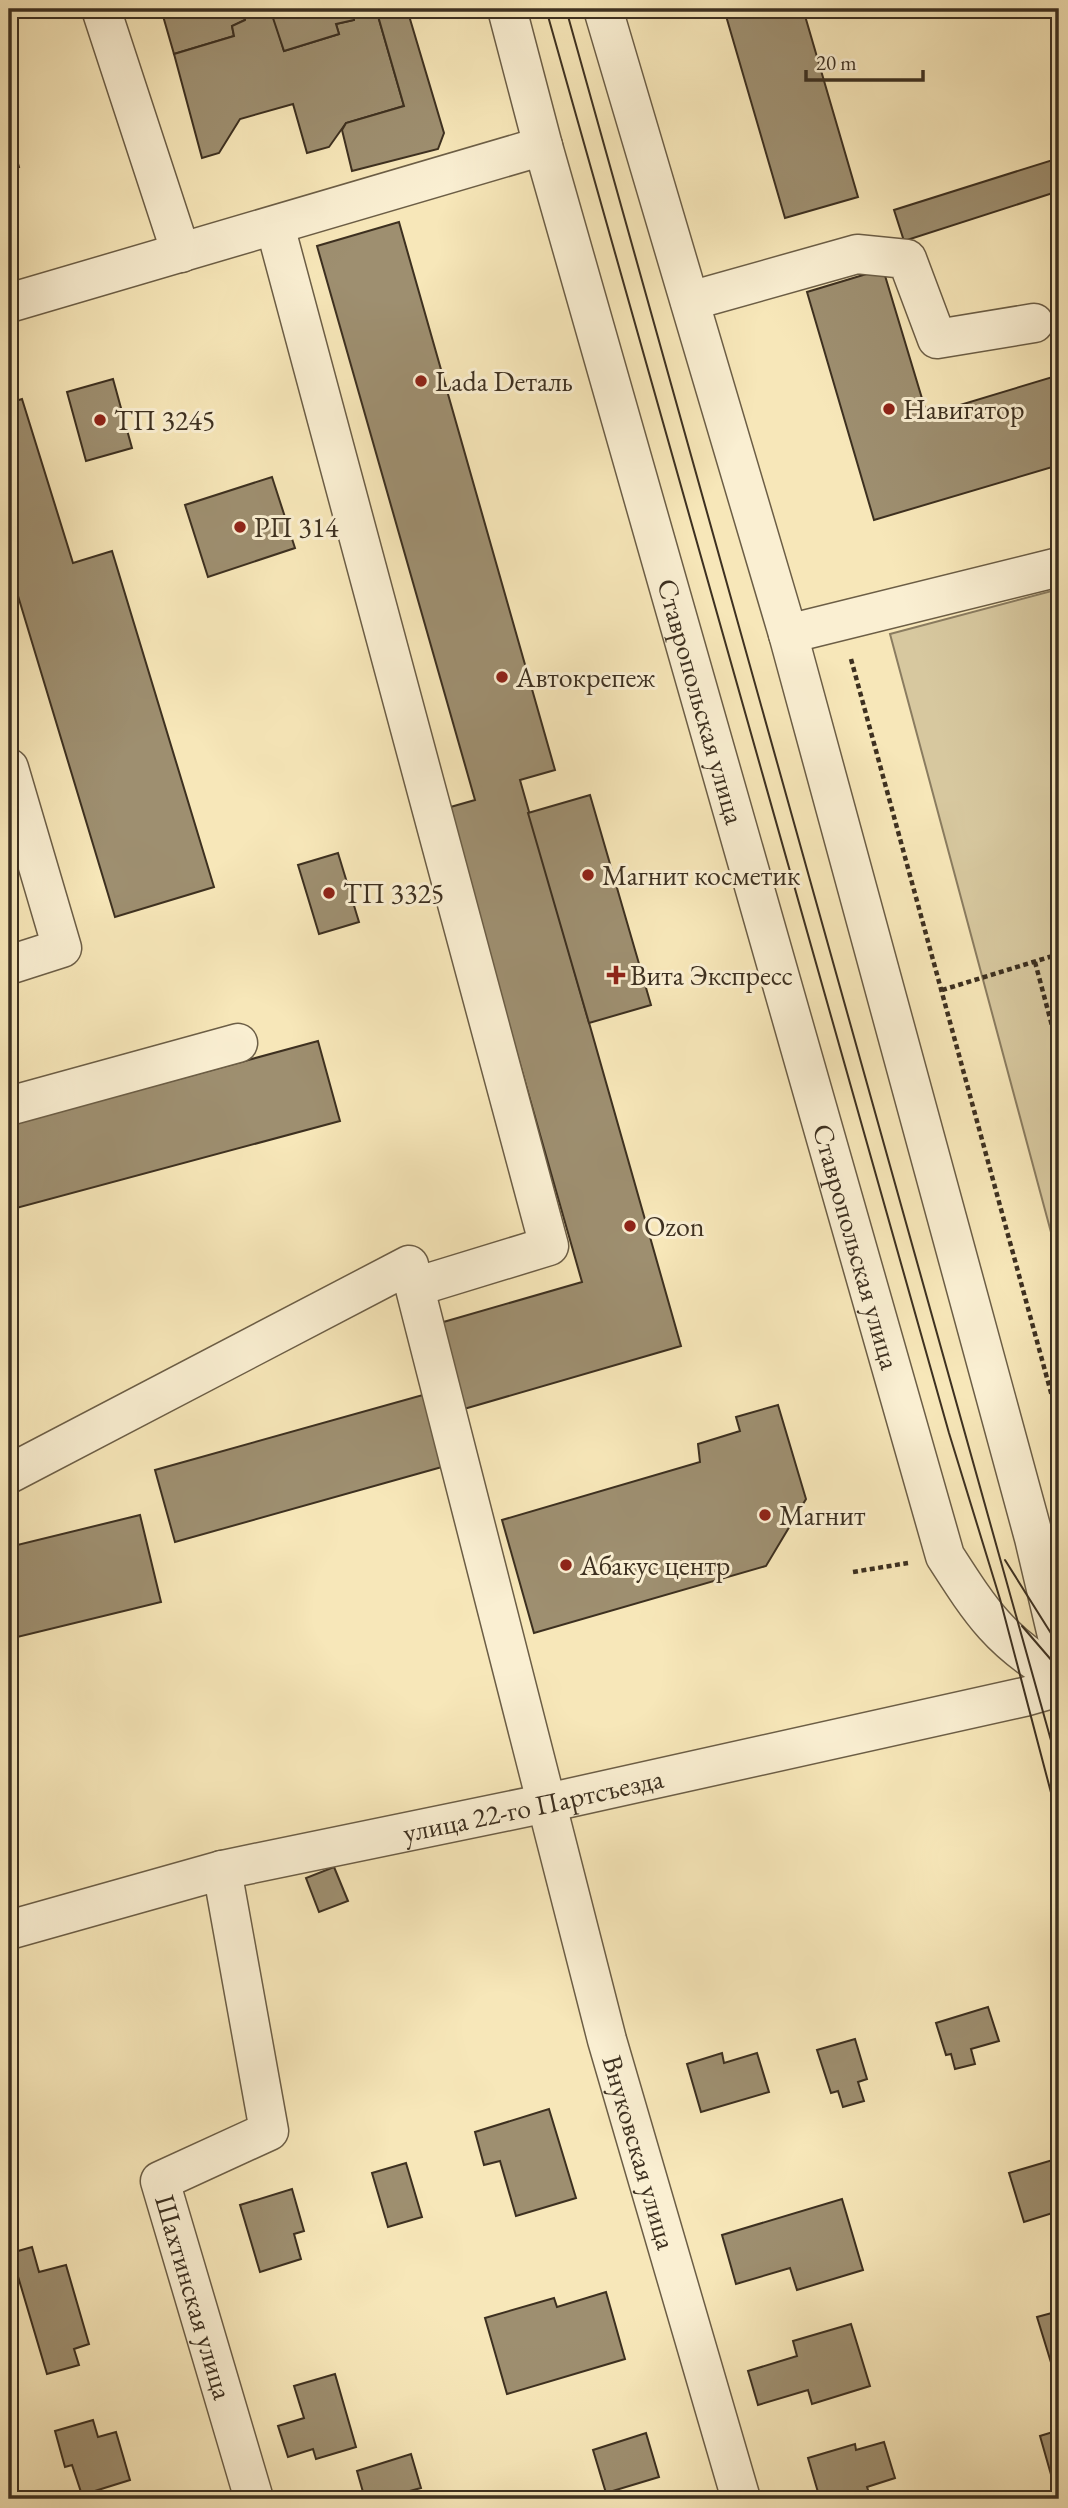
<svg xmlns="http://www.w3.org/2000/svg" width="1068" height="2508" viewBox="0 0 1068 2508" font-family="'EB Garamond',serif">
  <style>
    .green { fill: #d7c89f; stroke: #8a7c60; stroke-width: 2 }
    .building { fill: #9e8f70; stroke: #3d3020; stroke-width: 2 }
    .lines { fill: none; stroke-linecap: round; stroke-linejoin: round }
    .minor-casing { stroke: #6c5e46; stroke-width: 41 }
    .path { stroke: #3d3020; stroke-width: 4.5; stroke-dasharray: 5 3.5; stroke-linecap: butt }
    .minor { stroke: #faefd2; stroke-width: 38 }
    .tram { stroke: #3d3020; stroke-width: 2 }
    .poi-dot { fill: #8f2418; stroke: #faefd2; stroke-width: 2.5 }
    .labels { text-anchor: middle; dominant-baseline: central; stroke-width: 6; stroke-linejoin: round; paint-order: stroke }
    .poi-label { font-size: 28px; fill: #3d3020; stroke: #faefd2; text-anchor: start }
    .street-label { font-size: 28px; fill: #3d3020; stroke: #faefd2 }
  </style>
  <rect width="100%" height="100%" fill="#f7e7b9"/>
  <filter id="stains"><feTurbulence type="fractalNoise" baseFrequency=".00286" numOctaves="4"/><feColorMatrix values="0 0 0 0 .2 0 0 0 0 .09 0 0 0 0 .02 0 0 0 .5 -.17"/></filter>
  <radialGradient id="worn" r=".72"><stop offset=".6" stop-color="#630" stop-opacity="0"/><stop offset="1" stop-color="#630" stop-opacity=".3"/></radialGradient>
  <polygon class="green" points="1059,589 1059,1262 890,634"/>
  <g class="building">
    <polygon points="161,9 246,9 245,20 232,26 234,36 174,54"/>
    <polygon points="246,9 272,11 284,51 339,34 336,24 354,20 354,9 376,9 404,106 346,123 329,147 307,153 293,104 240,119 219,153 202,158 174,54 234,36 232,26 245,20"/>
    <polygon points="270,9 354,9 354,20 336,24 339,34 284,51"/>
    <polygon points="376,9 407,9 444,133 438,149 352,171 342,130 346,123 404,106"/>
    <polygon points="724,9 803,9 858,197 785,218"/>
    <polygon points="9,132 19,167 9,170"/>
    <polygon points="1059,158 1059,191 904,241 894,210"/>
    <polygon points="399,222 555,770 520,780 681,1346 464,1409 440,1323 582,1282 447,808 475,800 317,246"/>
    <polygon points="883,269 927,415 1059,375 1059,465 874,520 807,292"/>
    <polygon points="113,379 132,448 86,461 67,392"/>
    <polygon points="22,399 73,563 112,551 214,887 115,917 15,586 9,588 9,403"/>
    <polygon points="272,477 295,548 208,577 185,505"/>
    <polygon points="590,795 651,1005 589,1023 528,813"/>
    <polygon points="338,853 359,922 319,934 298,865"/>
    <polygon points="318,1041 340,1121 9,1210 9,1125"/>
    <polygon points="430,1393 449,1465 175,1542 155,1470"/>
    <polygon points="778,1405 806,1499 766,1566 534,1633 502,1520 700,1462 698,1444 740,1431 736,1417"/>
    <polygon points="140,1515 161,1602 9,1639 9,1547"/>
    <polygon points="334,1867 348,1901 319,1912 306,1878"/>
    <polygon points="988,2007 999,2041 971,2049 975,2064 955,2069 951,2054 946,2055 936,2023"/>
    <polygon points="855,2039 867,2079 858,2082 864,2101 843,2107 838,2091 831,2093 817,2050"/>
    <polygon points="722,2053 724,2063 757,2053 769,2092 701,2112 687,2064"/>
    <polygon points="549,2109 576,2198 516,2216 500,2161 484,2165 475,2132"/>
    <polygon points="1056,2159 1059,2211 1024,2222 1009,2173"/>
    <polygon points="406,2163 422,2217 388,2227 372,2173"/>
    <polygon points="292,2189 304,2231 294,2234 301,2259 260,2272 240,2205"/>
    <polygon points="842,2199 863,2270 797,2290 790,2268 736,2284 722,2235"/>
    <polygon points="32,2247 39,2272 66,2265 89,2344 74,2349 79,2365 47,2374 11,2253"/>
    <polygon points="606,2292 625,2359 507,2394 485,2318 554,2298 557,2307"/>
    <polygon points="1059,2311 1059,2367 1053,2369 1037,2317"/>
    <polygon points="851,2324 870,2386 812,2404 808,2390 758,2405 748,2371 797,2356 793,2341"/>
    <polygon points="335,2374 356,2447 316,2459 313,2449 288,2457 278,2426 304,2418 294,2386"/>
    <polygon points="93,2420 98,2437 116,2432 130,2480 82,2495 72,2465 65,2467 55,2431"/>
    <polygon points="1059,2430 1059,2476 1052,2478 1040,2436"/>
    <polygon points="646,2433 659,2477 606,2493 593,2450"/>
    <polygon points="884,2442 895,2478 867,2487 871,2499 820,2499 808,2458 855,2444 856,2450"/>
    <polygon points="411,2454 421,2488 406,2492 408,2499 365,2499 357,2471"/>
  </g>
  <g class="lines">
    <g class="minor-casing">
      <g id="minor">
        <polyline points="101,9 181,253"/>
        <path id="s1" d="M507,9L543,146L945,1556C981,1612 1000,1642 1059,1676"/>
        <polyline points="603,9 788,634 1034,1538 1059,1644"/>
        <polyline points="275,226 549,1246 415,1287"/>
        <polyline points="690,301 857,254 907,259 937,339 1034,323"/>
        <polyline points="9,303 543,146"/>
        <polyline points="788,634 1059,567"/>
        <polyline points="9,768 62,948 9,965"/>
        <polyline points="9,1106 238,1043"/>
        <path id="s2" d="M9,1474L409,1265L607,2040L741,2499"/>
        <path id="s3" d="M222,1870L269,2131L160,2181L254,2499"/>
        <path id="s4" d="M9,1930L222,1870L547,1803L1024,1697L1059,1687"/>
      </g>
    </g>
    <g class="path">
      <polyline points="851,659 1059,1422"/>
      <polyline points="1035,962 1059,1052"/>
      <polyline points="942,990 1059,954"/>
      <polyline points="853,1572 908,1563"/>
    </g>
    <use href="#minor" class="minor"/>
    <g class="tram">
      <polyline points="546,9 949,1433 1000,1599 1059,1823"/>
      <polyline points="566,9 1059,1769"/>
      <polyline points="1005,1560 1059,1646"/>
      <polyline points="1022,1626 1059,1669"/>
    </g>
  </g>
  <g class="poi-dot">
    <circle cx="421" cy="381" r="7"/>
    <circle cx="889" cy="409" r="7"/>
    <circle cx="100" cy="420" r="7"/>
    <circle cx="240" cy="527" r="7"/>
    <circle cx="502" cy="677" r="7"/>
    <circle cx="588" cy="875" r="7"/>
    <circle cx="329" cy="893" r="7"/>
    <path d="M612.5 964.5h7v7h7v7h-7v7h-7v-7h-7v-7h7z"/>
    <circle cx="630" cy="1226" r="7"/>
    <circle cx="765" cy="1515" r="7"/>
    <circle cx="566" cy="1565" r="7"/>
  </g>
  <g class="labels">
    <g class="poi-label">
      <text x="435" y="381">Lada Dеталь</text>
      <text x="903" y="409">Навигатор</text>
      <text x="114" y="420">ТП 3245</text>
      <text x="254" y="527">РП 314</text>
      <text x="516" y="677">Автокрепеж</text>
      <text x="602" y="875">Магнит косметик</text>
      <text x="343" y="893">ТП 3325</text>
      <text x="630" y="975">Вита Экспресс</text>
      <text x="644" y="1226">Ozon</text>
      <text x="779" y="1515">Магнит</text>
      <text x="580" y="1565">Абакус центр</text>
    </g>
    <g class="street-label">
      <text stroke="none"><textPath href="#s1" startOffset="719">Ставропольская улица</textPath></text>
      <text stroke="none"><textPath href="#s1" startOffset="1286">Ставропольская улица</textPath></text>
      <text stroke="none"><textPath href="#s4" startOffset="539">улица 22-го Партсъезда</textPath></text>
      <text stroke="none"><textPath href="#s2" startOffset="1368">Внуковская улица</textPath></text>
      <text stroke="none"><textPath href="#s3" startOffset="506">Шахтинская улица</textPath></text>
    </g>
  </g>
  <rect width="1068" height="2508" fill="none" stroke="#f7e7b9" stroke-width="35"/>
  <rect x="10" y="10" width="1047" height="2487" fill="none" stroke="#3d3020" stroke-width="3.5"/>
  <rect x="18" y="18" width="1033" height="2473" fill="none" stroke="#3d3020" stroke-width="2"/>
  <path d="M806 70v10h117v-10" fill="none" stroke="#3d3020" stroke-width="3.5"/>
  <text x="816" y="70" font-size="21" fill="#3d3020" stroke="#faefd2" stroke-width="5" paint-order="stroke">20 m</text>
  <rect width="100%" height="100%" filter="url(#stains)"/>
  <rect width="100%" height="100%" fill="url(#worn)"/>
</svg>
